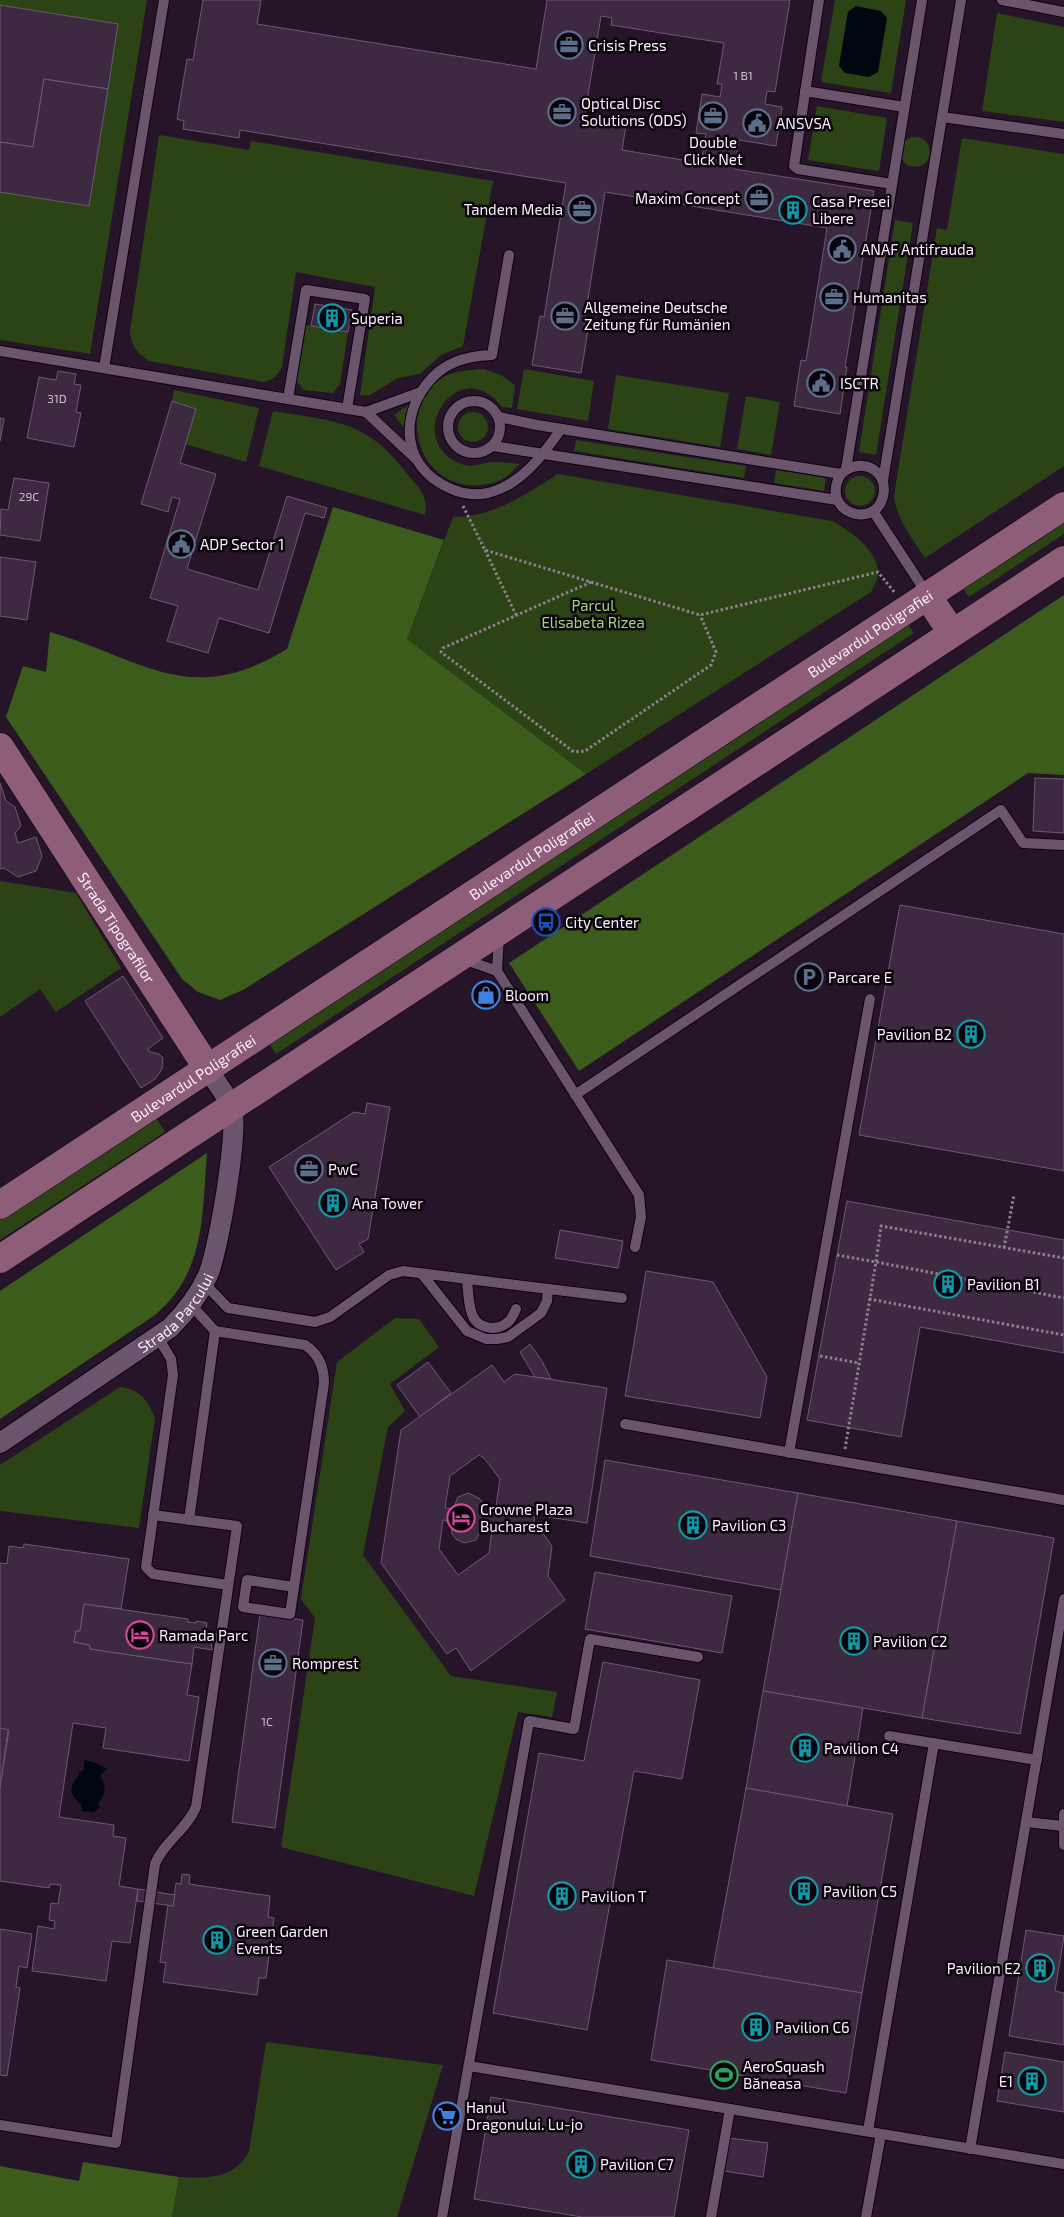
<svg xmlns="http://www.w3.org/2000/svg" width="1064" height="2217" viewBox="0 0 1064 2217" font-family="'Exo 2',sans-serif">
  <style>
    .green { fill: #2c4415; fill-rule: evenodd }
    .forest { fill: #3c5c1c }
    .water { fill: #000711 }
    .building { fill: #3d2940; stroke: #6e5972; fill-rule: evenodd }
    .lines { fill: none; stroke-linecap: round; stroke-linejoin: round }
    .lane-casing { stroke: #0f0212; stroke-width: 12 }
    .street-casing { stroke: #0f0212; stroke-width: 22 }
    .secondary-casing { stroke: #0f0212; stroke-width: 29 }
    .path { stroke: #8e7e90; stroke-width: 3; stroke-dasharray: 2.5 2.5; stroke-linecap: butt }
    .lane { stroke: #6a556d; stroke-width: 10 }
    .street { stroke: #6a556d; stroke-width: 20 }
    .secondary { stroke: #8e5d77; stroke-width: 28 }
    .labels { text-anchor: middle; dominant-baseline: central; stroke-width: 5; stroke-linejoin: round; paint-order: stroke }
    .number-label { font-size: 12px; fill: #cbbccd }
    .poi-label { font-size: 15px; fill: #faedfc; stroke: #0b040c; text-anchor: start }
    .park-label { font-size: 15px; fill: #a3d37a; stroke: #0b040c }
    .street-label { font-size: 15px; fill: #faedfc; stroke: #0b040c }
  </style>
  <rect width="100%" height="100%" fill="#261429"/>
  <g class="green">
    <polygon points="0,0 147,0 90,354 0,340 0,142 108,89 118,24 0,5"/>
    <path d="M835,0H906L891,93L821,82ZM853,10L839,66L848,13Z"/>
    <polygon points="997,13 1064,27 1064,122 982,111"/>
    <polygon points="817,106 887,118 879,171 808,160"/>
    <path d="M159,135L249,150L251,141L493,181L463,346L441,355L420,374L398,378L370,395H360L375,287L296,272L282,367C277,376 273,380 264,382L149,361C137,353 131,346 130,331Z"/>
    <circle cx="915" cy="152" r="15"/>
    <path d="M962,138L1064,154V466L925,558C912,538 897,520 894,496L937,228L947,230Z"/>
    <polygon points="895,220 913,223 876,455 859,452"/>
    <polygon points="306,325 348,332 340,384 333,393 304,390 297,382"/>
    <path d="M484,369L501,375L515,385L512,408L502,407C458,351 402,438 459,463C471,469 481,463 493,462C502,462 511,463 520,464C515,468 511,473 506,477C495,484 482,486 469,485C412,480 396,397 450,374C461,370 472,370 484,369Z"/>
    <polygon points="524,369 594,381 588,421 517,409"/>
    <polygon points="616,375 729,393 720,447 608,429"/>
    <polygon points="174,390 259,408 246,462 185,444 196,409 172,401"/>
    <polygon points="746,396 780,402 771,455 737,449"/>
    <polygon points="411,403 406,418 407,432 394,415"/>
    <path d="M273,411C301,416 339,419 363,433C382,443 395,459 408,475C419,488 429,497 425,515L259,466Z"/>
    <circle cx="473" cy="427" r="15"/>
    <polygon points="576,440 746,466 744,478 574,451"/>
    <polygon points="776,470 826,478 824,491 774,483"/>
    <path d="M558,474L832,521C849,530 879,551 878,573C878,580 874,586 871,592L586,774L407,639L453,517C492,518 526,494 558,474Z"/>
    <circle cx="860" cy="491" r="15"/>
    <polygon points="1064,520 1064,534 969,597 962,587"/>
    <polygon points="907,623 914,633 276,1054 269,1043"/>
    <polygon points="0,881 76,893 121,968 56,1012 40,989 0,1017"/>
    <polygon points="152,1112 165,1132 0,1240 0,1212"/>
    <polygon points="395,1318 419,1319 439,1347 390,1384 405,1411 388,1427 363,1555 451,1676 557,1692 552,1717 518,1712 474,1896 281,1847 315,1618 301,1599 337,1362"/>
    <path d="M120,1387C140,1389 148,1401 155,1418L139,1528L0,1511V1465Z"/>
    <path d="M266,2042L443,2065L397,2217H172L179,2177C208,2178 232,2180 249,2152Z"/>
  </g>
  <g class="forest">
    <path d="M333,507L444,540L407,639L586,774L243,990L220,1000L198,992L182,979L6,717L23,666L46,672L50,632C143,659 189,709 287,649Z"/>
    <polygon points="1064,595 1064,775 1028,773 579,1071 509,963"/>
    <path d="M207,1153C202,1214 206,1272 155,1315L0,1419V1291Z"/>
    <polygon points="83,2162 179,2177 172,2217 0,2217 0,2166 79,2181"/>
  </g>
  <g class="water">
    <polygon points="856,6 881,11 887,18 878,72 869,77 845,73 839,66 848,12"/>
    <path d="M84,1760L96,1763L107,1769L100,1775C106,1786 107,1794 98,1803L100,1808L93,1812L82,1811L81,1804C70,1797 68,1784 79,1776L78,1773L84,1770Z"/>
  </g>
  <g class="building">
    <path d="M203,0H261L257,24L536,69L547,0H790L775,92L767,91L765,104L782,107L776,146L739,140L734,169L874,191L845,367H847L840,414L794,406L801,360L806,361L827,228L605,192L584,324H589L581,373L532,365L540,316L544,317L566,183L240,130L239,138L183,129L184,121L177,119L187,59L193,60ZM601,16L612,18L611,25L724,43L717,84H722L720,97L702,94L696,133L706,134L701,163L622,150L626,126L584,119Z"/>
    <polygon points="0,5 118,24 108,89 44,79 33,147 0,142"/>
    <polygon points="44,79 108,89 89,206 0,192 0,142 33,147"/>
    <polygon points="315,304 352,310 348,332 311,326"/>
    <polygon points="58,371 76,374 74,384 81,385 76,412 81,413 74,447 27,438 39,377 56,380"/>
    <polygon points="172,401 196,409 180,463 216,474 187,569 258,590 287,496 327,508 324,518 305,513 269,633 219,618 208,653 167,641 178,606 150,598 180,499 172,497 168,512 141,504"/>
    <polygon points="0,418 4,419 0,441"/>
    <polygon points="14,478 49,483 40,541 0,535 1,509 8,510"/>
    <polygon points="0,557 36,562 27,620 0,616"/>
    <polygon points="1035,778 1064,779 1064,833 1033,831"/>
    <polygon points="0,783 6,801 15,807 21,826 15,833 18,843 36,837 42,856 36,871 18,877 4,868 0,869"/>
    <polygon points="900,905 1064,934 1064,1171 859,1135"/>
    <polygon points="123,976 163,1038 148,1049 150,1052 159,1054 163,1058 162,1069 155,1079 141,1088 85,1001"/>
    <polygon points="367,1103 390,1107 368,1239 359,1244 364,1252 336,1270 269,1167 354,1112 365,1114"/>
    <polygon points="847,1201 1064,1240 1064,1353 920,1327 901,1437 807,1420"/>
    <polygon points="560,1230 623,1241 618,1268 555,1258"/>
    <polygon points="646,1271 713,1282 767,1377 760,1418 625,1396"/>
    <polygon points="530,1344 542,1361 551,1379 535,1377 520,1352"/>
    <polygon points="428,1362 451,1393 420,1417 397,1385"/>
    <path d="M492,1365L504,1382L515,1374L607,1388L587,1523L548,1517L550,1506L537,1504L534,1521L552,1546L548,1576L565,1600L471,1671L456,1648L447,1654L381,1563L401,1430ZM479,1455L484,1458L500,1479L495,1513L483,1511V1503L479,1498L468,1493L458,1497L453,1509L445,1508L450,1476ZM443,1520L451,1521L452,1534L456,1539L464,1543L476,1540L482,1528L492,1530L489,1553L458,1575L439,1549Z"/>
    <polygon points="605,1460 798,1493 781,1590 590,1556"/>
    <polygon points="798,1493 957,1521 922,1718 763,1691"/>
    <polygon points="957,1521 1054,1538 1020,1734 922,1718"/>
    <polygon points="24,1544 129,1559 121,1609 84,1604 80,1631 76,1631 74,1642 90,1645 90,1649 192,1664 187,1695 199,1697 189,1761 103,1748 106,1728 73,1723 59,1817 114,1825 113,1836 126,1838 119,1886 138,1889 130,1943 112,1941 106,1981 32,1971 38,1926 54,1929 55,1921 49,1920 51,1903 58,1904 61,1885 50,1884 49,1888 0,1881 0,1787 9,1730 0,1728 0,1563 7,1564 9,1546 23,1548"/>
    <polygon points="595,1572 732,1596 722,1653 585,1629"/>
    <polygon points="84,1604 188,1619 188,1622 196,1623 196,1621 207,1623 205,1639 211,1640 212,1650 194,1647 192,1664 90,1649 90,1645 74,1642 76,1631 80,1631"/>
    <polygon points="260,1614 303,1620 275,1828 232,1822"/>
    <polygon points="603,1662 700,1680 682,1779 634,1771 587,2030 493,2013 539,1753 584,1761"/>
    <polygon points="763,1691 863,1708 847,1806 746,1788"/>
    <polygon points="0,1728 8,1730 0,1787"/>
    <polygon points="746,1788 893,1814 862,1993 713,1968"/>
    <polygon points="182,1874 190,1875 189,1884 270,1896 268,1917 274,1918 266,1978 259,1978 257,1995 163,1982 166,1963 160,1962 168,1905 173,1906 176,1883 181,1884"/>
    <polygon points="138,1889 175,1895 173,1906 137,1901"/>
    <polygon points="0,1929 32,1934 27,1968 19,1966 16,1987 20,1988 7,2076 0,2075"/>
    <polygon points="1026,1930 1064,1936 1055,1991 1064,1993 1064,2045 1009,2036"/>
    <polygon points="667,1960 862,1993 846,2093 651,2060"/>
    <polygon points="1005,2052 1064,2062 1064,2112 997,2101"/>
    <polygon points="491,2097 689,2130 674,2217 582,2217 474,2199"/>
    <polygon points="729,2138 768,2143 763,2177 724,2171"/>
  </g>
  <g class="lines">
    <g class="lane-casing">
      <g id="lane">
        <polyline points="819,0 794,166 798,169 892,184"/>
        <polyline points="1002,0 1064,12"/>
        <polyline points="805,91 904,107"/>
        <polyline points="942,117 1064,134"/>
        <path d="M509,255L492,355C465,356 442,363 426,385C399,421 405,467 447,487C459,493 474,496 488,493C521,485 543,455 561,429"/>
        <polyline points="0,351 366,412 421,392"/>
        <polyline points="104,368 164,0"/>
        <polyline points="288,399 306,290 365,299 347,409"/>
        <circle cx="474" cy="427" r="26"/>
        <polyline points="366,412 415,458"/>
        <path d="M499,417L537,425L841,474C853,463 871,462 881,477C884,483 885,489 883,496C876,531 818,512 841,474"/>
        <polyline points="493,446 837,500"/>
        <polyline points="846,469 922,0"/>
        <polyline points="883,481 961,0"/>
        <polyline points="873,511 927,594"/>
        <polyline points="499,935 497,971 639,1195 641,1217 635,1247"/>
        <polyline points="463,959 497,971"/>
        <polyline points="575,1095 1001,810 1023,843 1064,845"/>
        <polyline points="422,1274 467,1331 486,1339 497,1339 508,1337 541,1313 547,1301 548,1289"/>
        <path d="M467,1279C468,1290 468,1303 472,1314C477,1329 497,1332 508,1322C512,1319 514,1313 516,1309"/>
        <polyline points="204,1283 228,1308 315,1322 330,1317 389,1275 403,1271 622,1298"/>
        <path d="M191,1305L215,1331L305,1345C319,1354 324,1367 324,1383L294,1587L247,1580L243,1607L290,1614L294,1587"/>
        <polyline points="158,1337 171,1359 173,1375 146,1567 153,1574 228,1585"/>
        <polyline points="625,1424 1064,1500"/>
        <polyline points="789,1453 870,999"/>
        <polyline points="189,1520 215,1331"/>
        <polyline points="889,1736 1037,1760"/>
        <polyline points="1064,1814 1064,1845"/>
        <polyline points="1026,1822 1063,1826"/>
        <polyline points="469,2066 1064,2164"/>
        <path d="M0,2125L116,2143L155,1864C164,1842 187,1829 196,1807L237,1526L153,1515"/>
        <polyline points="868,2131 934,1743"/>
        <polyline points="970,2149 1064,1599"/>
        <polyline points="442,2217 529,1721 574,1729 590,1639 698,1657"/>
        <polyline points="711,2217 730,2109"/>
        <polyline points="866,2217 881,2134"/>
      </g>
    </g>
    <g class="street-casing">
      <g id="street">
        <path id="s1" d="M0,1443L170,1328C186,1312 199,1295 208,1275C218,1252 239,1131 232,1108C228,1097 214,1080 208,1069"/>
      </g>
    </g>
    <g class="secondary-casing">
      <g id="secondary">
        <polyline points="927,595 952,633"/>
        <path id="s2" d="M0,747L208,1069"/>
        <path id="s3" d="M0,1205L1064,506"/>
        <polyline points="0,1259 1064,560"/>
      </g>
    </g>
    <g class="path">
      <polyline points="463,506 485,550 700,615 878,572 895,593"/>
      <polyline points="485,550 516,615"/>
      <polyline points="591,582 443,648 441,652 574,752 585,751 711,665 716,652 700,615"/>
      <polyline points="1004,1248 1014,1195"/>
      <polyline points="837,1255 876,1262 881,1226 1064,1258"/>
      <polyline points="869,1299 1064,1335"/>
      <polyline points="820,1356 859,1363"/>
      <polyline points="845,1449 876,1262 1064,1298"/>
    </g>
    <use href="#lane" class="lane"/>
    <use href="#street" class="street"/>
    <use href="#secondary" class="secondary"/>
  </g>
  <defs>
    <g id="office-ring" transform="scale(1.4375)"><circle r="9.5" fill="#0b040c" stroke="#5c6f8a" stroke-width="1.5"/><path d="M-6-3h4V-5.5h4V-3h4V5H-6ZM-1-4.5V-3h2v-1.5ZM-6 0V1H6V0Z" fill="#5c6f8a"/></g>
    <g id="civic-ring" transform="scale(1.4375)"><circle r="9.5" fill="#0b040c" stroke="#5c6f8a" stroke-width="1.5"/><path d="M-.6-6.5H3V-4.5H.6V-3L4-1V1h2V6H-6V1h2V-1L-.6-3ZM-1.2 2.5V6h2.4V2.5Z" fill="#5c6f8a"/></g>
    <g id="building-ring" transform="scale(1.4375)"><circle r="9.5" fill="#0b040c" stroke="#0f9aa8" stroke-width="1.5"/><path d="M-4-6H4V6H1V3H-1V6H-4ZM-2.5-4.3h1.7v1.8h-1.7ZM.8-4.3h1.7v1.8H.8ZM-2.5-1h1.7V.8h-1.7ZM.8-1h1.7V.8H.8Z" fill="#0f9aa8"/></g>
    <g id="bus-ring" transform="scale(1.4375)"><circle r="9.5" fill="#0b040c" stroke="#1a4fb4" stroke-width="1.5"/><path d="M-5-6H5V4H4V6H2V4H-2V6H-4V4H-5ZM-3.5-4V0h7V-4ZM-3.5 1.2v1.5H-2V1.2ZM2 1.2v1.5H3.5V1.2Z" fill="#1a4fb4"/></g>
    <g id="parking-ring" transform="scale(1.4375)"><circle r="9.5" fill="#0b040c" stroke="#5c6f8a" stroke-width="1.5"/><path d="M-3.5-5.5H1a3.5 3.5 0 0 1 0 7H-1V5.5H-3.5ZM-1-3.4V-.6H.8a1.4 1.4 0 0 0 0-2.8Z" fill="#5c6f8a"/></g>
    <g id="shop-ring" transform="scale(1.4375)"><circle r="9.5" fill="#0b040c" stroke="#3f7fe0" stroke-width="1.5"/><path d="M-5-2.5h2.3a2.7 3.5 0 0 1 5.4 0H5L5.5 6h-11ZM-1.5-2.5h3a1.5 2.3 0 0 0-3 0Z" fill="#3f7fe0"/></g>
    <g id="hotel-ring" transform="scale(1.4375)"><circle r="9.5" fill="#0b040c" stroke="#d1479c" stroke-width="1.5"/><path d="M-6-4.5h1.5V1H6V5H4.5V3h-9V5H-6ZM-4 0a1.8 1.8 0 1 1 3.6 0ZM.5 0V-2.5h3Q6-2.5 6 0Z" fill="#d1479c"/></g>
    <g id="stadium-ring" transform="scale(1.4375)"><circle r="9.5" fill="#0b040c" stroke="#2e9e5b" stroke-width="1.5"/><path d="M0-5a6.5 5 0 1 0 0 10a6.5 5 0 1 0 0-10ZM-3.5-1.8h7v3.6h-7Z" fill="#2e9e5b"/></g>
    <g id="supermarket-ring" transform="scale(1.4375)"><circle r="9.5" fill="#0b040c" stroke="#3f7fe0" stroke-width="1.5"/><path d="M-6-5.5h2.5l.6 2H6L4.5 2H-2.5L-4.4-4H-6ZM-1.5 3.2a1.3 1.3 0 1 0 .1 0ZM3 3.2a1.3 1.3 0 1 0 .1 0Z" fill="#3f7fe0"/></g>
  </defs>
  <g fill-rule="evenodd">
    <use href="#office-ring" x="569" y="45"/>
    <use href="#office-ring" x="562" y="112"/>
    <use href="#office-ring" x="713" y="116"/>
    <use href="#civic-ring" x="757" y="123"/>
    <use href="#office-ring" x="759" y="198"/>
    <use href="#office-ring" x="582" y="209"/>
    <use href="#building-ring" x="793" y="210"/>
    <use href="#civic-ring" x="842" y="249"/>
    <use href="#office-ring" x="834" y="297"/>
    <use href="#office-ring" x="565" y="316"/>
    <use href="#building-ring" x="332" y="318"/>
    <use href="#civic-ring" x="821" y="383"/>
    <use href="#civic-ring" x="181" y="544"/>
    <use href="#bus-ring" x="546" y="922"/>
    <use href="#parking-ring" x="809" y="977"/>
    <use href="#shop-ring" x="486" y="995"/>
    <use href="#building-ring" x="971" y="1034"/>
    <use href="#office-ring" x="309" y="1169"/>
    <use href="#building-ring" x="333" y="1203"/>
    <use href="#building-ring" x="948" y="1284"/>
    <use href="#hotel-ring" x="461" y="1518"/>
    <use href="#building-ring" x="693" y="1525"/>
    <use href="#hotel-ring" x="140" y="1635"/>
    <use href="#building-ring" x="854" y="1641"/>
    <use href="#office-ring" x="273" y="1663"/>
    <use href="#building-ring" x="805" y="1748"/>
    <use href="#building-ring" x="804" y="1891"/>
    <use href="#building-ring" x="562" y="1896"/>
    <use href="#building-ring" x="217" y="1940"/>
    <use href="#building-ring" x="1040" y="1968"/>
    <use href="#building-ring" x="756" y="2027"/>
    <use href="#stadium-ring" x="724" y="2075"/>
    <use href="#building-ring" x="1032" y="2081"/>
    <use href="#supermarket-ring" x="447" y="2116"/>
    <use href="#building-ring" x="581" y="2164"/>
  </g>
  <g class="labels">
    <g class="number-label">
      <text x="743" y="75">1 B1</text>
      <text x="57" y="398">31D</text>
      <text x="29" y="496">29C</text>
      <text x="267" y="1721">1C</text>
    </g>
    <g class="poi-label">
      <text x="588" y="45">Crisis Press</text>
      <text x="581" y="103">Optical Disc<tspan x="581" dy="17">Solutions (ODS)</tspan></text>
      <text x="776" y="123">ANSVSA</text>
      <text x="713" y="142" text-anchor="middle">Double<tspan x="713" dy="17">Click Net</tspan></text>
      <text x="740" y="198" text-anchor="end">Maxim Concept</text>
      <text x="812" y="201">Casa Presei<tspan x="812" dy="17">Libere</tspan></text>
      <text x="563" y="209" text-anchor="end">Tandem Media</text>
      <text x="861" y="249">ANAF Antifrauda</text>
      <text x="853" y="297">Humanitas</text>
      <text x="584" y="307">Allgemeine Deutsche<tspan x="584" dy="17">Zeitung für Rumänien</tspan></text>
      <text x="351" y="318">Superia</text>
      <text x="840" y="383">ISCTR</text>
      <text x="200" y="544">ADP Sector 1</text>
      <text x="565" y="922">City Center</text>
      <text x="828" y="977">Parcare E</text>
      <text x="505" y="995">Bloom</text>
      <text x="952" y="1034" text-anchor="end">Pavilion B2</text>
      <text x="328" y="1169">PwC</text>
      <text x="352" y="1203">Ana Tower</text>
      <text x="967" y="1284">Pavilion B1</text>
      <text x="480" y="1509">Crowne Plaza<tspan x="480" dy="17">Bucharest</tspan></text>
      <text x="712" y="1525">Pavilion C3</text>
      <text x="159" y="1635">Ramada Parc</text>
      <text x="873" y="1641">Pavilion C2</text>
      <text x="292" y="1663">Romprest</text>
      <text x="824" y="1748">Pavilion C4</text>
      <text x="823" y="1891">Pavilion C5</text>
      <text x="581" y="1896">Pavilion T</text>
      <text x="236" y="1931">Green Garden<tspan x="236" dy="17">Events</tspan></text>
      <text x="1021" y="1968" text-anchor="end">Pavilion E2</text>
      <text x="775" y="2027">Pavilion C6</text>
      <text x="743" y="2066">AeroSquash<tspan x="743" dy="17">Băneasa</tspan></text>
      <text x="1013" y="2081" text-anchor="end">E1</text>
      <text x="466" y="2107">Hanul<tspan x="466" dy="17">Dragonului. Lu-jo</tspan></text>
      <text x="600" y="2164">Pavilion C7</text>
    </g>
    <g class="park-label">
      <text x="593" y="605">Parcul<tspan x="593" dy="17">Elisabeta Rizea</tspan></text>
    </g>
    <g class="street-label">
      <text stroke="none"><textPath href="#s3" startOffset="1041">Bulevardul Poligrafiei</textPath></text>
      <text stroke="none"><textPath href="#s3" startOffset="636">Bulevardul Poligrafiei</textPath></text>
      <text stroke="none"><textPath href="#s2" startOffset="215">Strada Tipografilor</textPath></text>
      <text stroke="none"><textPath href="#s3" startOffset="231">Bulevardul Poligrafiei</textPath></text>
      <text stroke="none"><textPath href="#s1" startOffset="220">Strada Parcului</textPath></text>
    </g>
  </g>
</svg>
